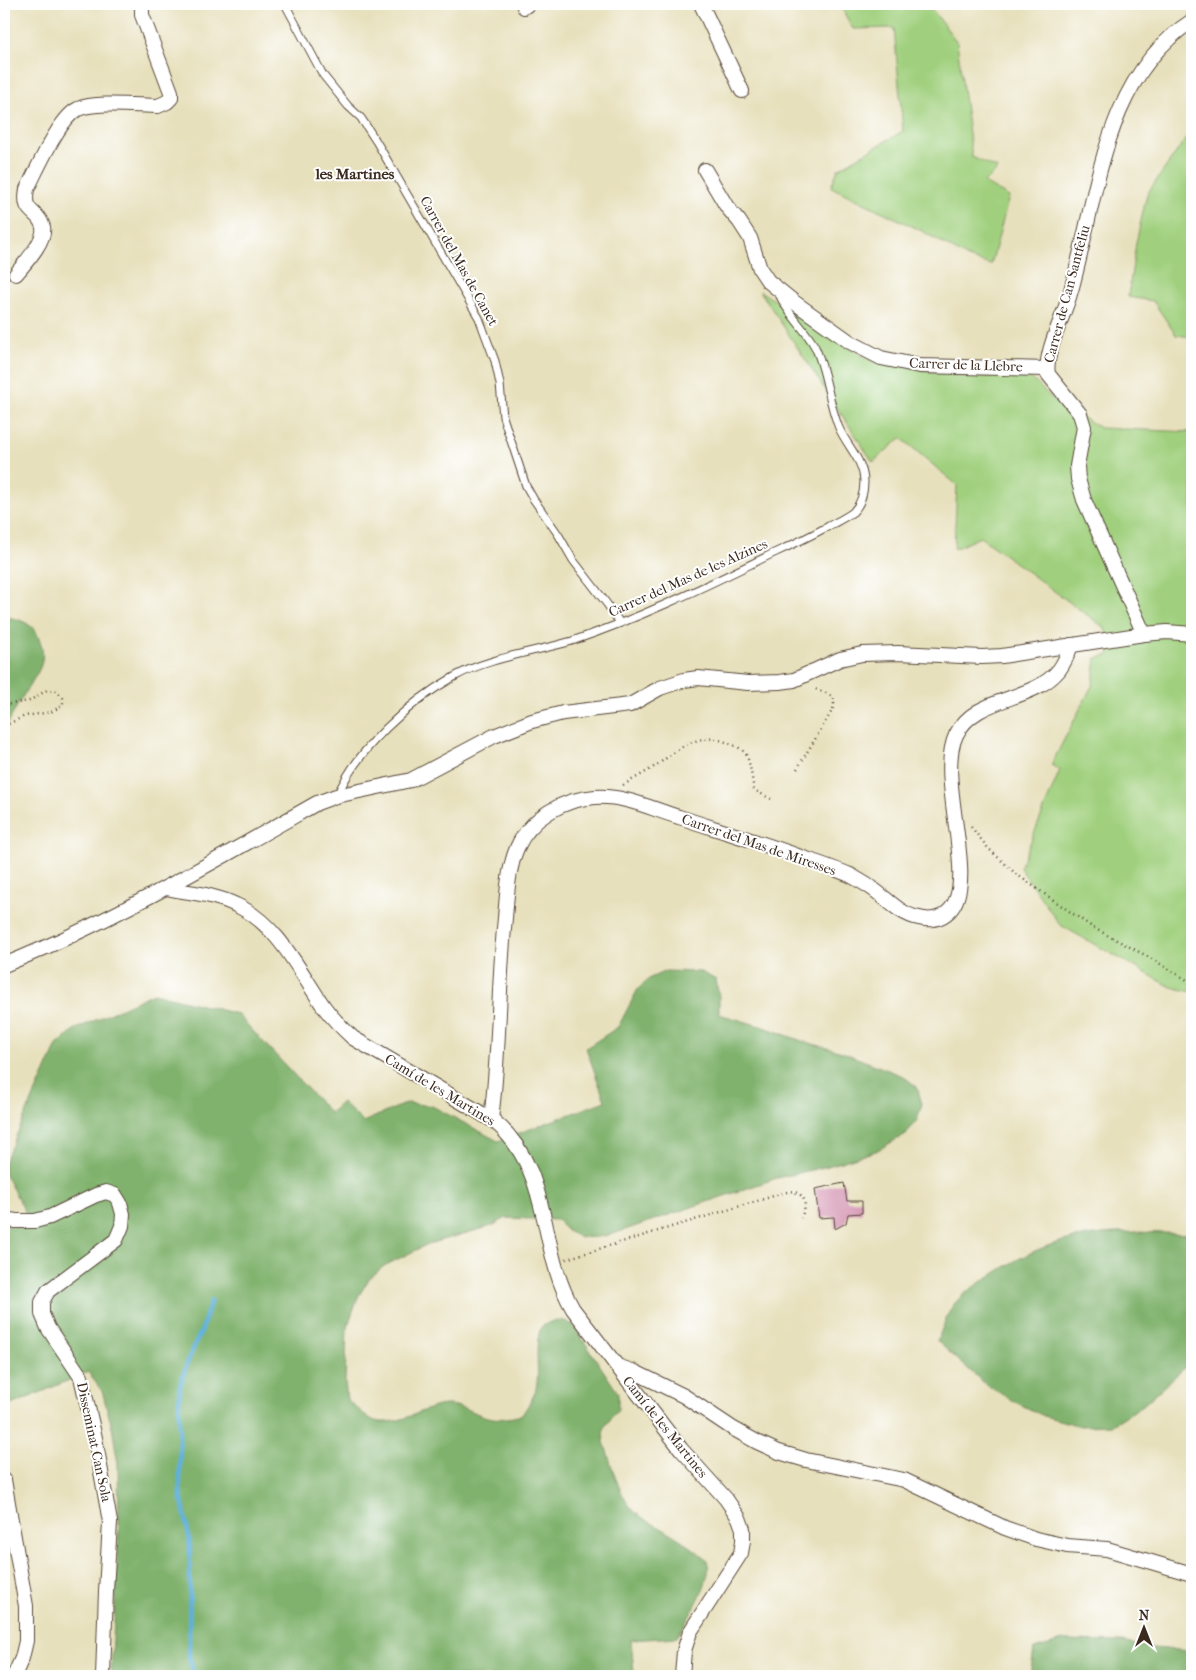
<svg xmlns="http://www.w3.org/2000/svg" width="1196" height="1680" viewBox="0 0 1196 1680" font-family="'IM FELL French Canon',serif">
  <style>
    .green { fill: #a0d07e; stroke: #6e7d4e }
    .forest { fill: #80b26d; stroke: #5e6e46 }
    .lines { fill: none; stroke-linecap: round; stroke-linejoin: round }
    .stream { stroke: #5eb1da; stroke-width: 4.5 }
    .building { fill: #d392b0 }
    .service-casing { stroke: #554536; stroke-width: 9 }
    .minor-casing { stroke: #554536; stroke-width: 16 }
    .path { stroke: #554536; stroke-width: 2.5; stroke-dasharray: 1 4; stroke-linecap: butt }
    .service { stroke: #fff; stroke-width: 7 }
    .minor { stroke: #fff; stroke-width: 14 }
    .labels { text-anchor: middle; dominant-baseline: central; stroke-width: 4; stroke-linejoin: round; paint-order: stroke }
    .street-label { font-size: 14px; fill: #3b2a1e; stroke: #fff }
    .neighbourhood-label { font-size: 15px; font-weight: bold; fill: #3b2a1e; stroke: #fff }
  </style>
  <rect width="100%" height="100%" fill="#fff"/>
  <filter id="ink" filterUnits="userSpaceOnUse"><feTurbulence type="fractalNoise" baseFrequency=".02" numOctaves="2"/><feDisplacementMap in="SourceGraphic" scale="10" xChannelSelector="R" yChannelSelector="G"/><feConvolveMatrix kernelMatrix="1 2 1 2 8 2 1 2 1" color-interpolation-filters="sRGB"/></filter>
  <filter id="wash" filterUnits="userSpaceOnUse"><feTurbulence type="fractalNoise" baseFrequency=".0096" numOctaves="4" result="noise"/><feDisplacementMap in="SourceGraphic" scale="20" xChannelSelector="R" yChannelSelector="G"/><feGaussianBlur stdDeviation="1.12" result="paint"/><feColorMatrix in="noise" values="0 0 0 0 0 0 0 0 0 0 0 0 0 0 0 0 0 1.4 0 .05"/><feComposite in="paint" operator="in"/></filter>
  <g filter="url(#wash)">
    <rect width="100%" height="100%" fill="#e7e0bc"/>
    <g class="green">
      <polygon points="839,4 928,4 957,42 972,157 998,169 984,183 1009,197 991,265 968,258 922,231 831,187 838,169 903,131 894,28 853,29"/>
      <polygon points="1192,130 1192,337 1176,335 1153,301 1128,297 1136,243 1147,194"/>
      <polygon points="760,291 870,360 958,376 1030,377 1057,403 1100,428 1192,432 1192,992 1171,987 1060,925 1020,868 1060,770 1051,765 1093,684 1096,658 1110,655 1105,628 980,537 954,549 957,485 901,438 873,462"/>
    </g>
    <g class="forest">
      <path d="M4,617C16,618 31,622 37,634C49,660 40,669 26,691C18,704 10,718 4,732Z"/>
      <path d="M666,971L701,972L716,980L719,997V1014L767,1028L802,1041L842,1052L903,1076L917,1087L922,1104L917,1120L906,1134L876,1151L828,1166L777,1178L616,1233C601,1237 583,1241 569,1232C565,1230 561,1224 558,1220L506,1218L492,1226L428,1244L384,1266L369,1279L358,1297L347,1328L345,1382L347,1400C353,1404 368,1419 375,1421C400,1427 424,1406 446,1405C462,1405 473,1413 487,1417C500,1420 510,1418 522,1415C528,1405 536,1395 537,1383C539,1364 534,1346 541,1327C554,1319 561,1317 574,1326L618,1393V1409L606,1425L603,1433L604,1442C611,1462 618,1494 632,1509C642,1520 657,1525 670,1533C677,1537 704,1555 707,1561C715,1578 686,1622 677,1637L631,1640L634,1672L613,1676H111L119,1532L118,1464L112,1427L102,1391L88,1372L4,1408V1225L35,1230L4,1173V1163L57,1045L74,1030L154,993L237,1014L330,1113L342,1102L363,1122L407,1103L432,1106L498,1141L605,1101L586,1048L618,1027L638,989L650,978Z"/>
      <path d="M1136,1232L1192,1234V1361L1142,1406L1111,1425L1081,1426L1044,1416L1013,1401L985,1384L937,1341C942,1331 948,1310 955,1303C965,1292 979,1283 992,1275C1042,1242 1076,1234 1136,1232Z"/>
      <polygon points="1063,1641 1121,1642 1153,1648 1192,1651 1192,1676 1030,1676 1034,1649"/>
    </g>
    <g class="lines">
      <polyline class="stream" points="194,1676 189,1657 190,1551 189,1537 180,1490 179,1401 180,1386 189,1358 202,1329 211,1300"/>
    </g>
    <g id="blocks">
      <polygon class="building" points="844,1183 847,1201 862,1201 862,1213 848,1214 846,1223 835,1229 834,1217 819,1218 815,1189"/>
    </g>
  </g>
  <g filter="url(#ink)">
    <use href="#blocks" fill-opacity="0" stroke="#554536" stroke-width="1"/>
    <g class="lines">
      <g class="service-casing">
        <g id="service">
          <polyline points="285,4 323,75 348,106 361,118 376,141 479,318 495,361 500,384 503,417 526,486 534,500 558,534 573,560 607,604 620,623"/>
          <path d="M337,796C357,749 410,701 454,677C487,658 535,652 572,641C641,618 708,585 774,553C792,545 810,536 827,527C836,522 845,518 853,512C861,504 864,492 864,481C863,460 847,446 839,428C828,402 827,372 815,347C805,328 787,314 779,294"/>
        </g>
      </g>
      <g class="minor-casing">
        <g id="minor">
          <polyline points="701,4 742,91"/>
          <polyline points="524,7 528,4"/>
          <polyline points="705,170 727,207 739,221 750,238 760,269 768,281 794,302 850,342 881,358 920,366 1047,369"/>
          <path d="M16,274C24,264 46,241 43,227C38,208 22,216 27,189C37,170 59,118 78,109C96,101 138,106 158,106L167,102L171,98V92L142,15V4"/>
          <path d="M1144,634L1084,500L1078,479L1077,466L1084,427L1080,414L1048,374C1044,353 1064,316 1070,294C1097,202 1102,78 1192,21"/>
          <path d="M166,888C189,893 214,894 236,905C278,924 299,971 324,1007C333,1019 342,1028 353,1038L494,1121C554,1172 537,1248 573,1309L681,1449L726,1499L739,1518L743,1529V1541L741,1553L690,1632L684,1651L682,1676"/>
          <path d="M4,965C112,921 215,861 317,803L336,796L411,780L494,736L532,721L563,713L630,705L660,688L684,680L698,678L748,683L780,682L794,680L840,659L862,654L898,653L982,657L1002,656L1144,634L1167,632L1192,634"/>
          <path d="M491,1119C500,1052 498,985 505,918C507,895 508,869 517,848C530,818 563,799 595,797C624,795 652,809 679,817C719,830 759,842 798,856C815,862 833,868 850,875C857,879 866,884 873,889C887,899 901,915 919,918C930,921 941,919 949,911C980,881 935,779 956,735C975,695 1032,703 1059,670C1065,662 1068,654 1071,645"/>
          <polyline points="4,1219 16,1221 35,1221 50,1217 96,1195 106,1192 115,1195 120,1203 123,1214 122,1226 116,1240 48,1291 42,1302 42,1314 48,1328 81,1377 95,1438 110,1522 106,1591 103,1676"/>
          <polyline points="617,1366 635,1372 684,1396 732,1428 757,1442 779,1452 806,1460 904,1480 1005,1528 1036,1539 1067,1546 1107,1549 1192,1574"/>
          <polyline points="4,1480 26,1606 26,1641 22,1658 14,1676"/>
        </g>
      </g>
      <g class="path">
        <polyline points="4,705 29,701 47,690 57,691 63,698 63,705 51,712 25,716 4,726"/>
        <polyline points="797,769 832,711 834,704 833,697 826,693 812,688"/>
        <path d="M623,785C632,780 641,775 649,770C674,755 695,728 728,743C734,745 741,748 745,753C750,759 752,780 754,790L771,799"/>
        <polyline points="971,827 988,848 1016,874 1039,890 1092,927 1147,956 1192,983"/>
        <path d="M566,1259L790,1191C807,1194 807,1204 801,1218"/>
      </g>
      <use href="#service" class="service"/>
      <use href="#minor" class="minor"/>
    </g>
  </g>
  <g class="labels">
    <g class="street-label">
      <text transform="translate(459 261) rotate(61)">Carrer del Mas de Canet</text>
      <text transform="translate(1067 294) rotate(-75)">Carrer de Can Santfeliu</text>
      <text transform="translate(966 365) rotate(2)">Carrer de la Llebre</text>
      <text transform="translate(688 578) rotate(-24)">Carrer del Mas de les Alzines</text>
      <text transform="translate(759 845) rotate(19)">Carrer del Mas de Miresses</text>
      <text transform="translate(440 1090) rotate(31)">Camí de les Martines</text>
      <text transform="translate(665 1427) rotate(51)">Camí de les Martines</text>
      <text transform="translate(94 1442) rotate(78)">Disseminat Can Sola</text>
    </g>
    <g class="neighbourhood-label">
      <text x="355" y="174">les Martines</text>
    </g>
  </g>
  <rect width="1196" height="1680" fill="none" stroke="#fff" stroke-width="20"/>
  <g transform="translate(1144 1628)" stroke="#ffffff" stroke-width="4" paint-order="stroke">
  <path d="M0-4L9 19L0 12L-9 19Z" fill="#3b2a1e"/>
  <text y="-8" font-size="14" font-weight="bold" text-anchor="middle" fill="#3b2a1e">N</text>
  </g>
</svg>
